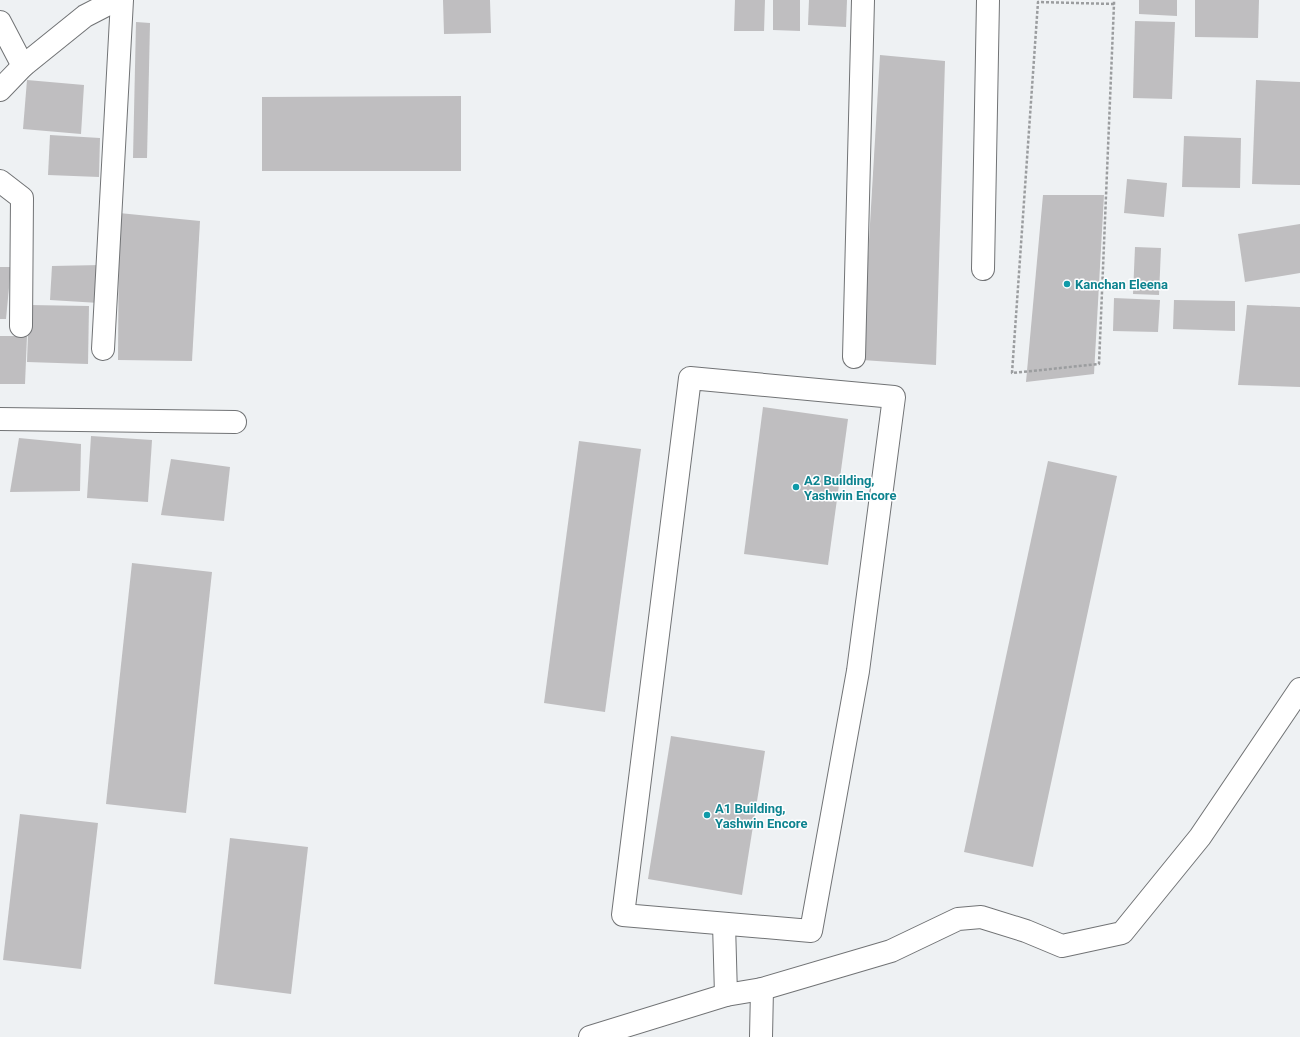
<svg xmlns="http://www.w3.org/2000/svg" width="1300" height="1037" viewBox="0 0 1300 1037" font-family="Roboto,sans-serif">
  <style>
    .building { fill: #bfbec0 }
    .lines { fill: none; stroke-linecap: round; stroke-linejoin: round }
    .minor-casing { stroke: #717375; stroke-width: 24 }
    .path { stroke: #9b9d9f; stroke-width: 2.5; stroke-dasharray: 3 2; stroke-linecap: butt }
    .minor { stroke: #fff; stroke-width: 22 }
    .culture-dot { fill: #0f9aa8; stroke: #fdfeff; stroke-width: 1.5 }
    .labels { text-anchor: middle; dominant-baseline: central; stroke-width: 3; stroke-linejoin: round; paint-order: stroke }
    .culture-label { font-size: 13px; font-weight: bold; fill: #0d838f; stroke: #fdfeff; text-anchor: start }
  </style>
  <rect width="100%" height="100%" fill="#eef1f3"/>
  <g class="building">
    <polygon points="443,0 490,0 491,33 444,34"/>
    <polygon points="735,0 765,0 764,31 734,31"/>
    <polygon points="773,0 800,0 800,31 773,30"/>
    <polygon points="809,0 847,0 846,27 808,25"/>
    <polygon points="1139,0 1177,0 1177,16 1139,14"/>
    <polygon points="1195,0 1259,0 1258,38 1195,37"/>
    <polygon points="1135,21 1175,22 1172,99 1133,98"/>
    <polygon points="136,22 150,23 147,158 133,158"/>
    <polygon points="880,55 945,61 936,365 862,360"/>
    <polygon points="27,80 84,85 81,134 23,129"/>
    <polygon points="1256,80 1300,82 1300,185 1252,184"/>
    <polygon points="461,96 461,171 262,171 262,97"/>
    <polygon points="50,135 100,138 99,177 48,175"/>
    <polygon points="1184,136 1241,138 1240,188 1182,187"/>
    <polygon points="1127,179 1167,183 1164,217 1124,213"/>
    <polygon points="1043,195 1104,195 1094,374 1026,382"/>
    <polygon points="119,213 200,221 192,361 118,360"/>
    <polygon points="1300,224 1300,273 1245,282 1238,234"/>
    <polygon points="1135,247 1161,248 1159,295 1133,294"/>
    <polygon points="101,265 99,303 50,300 52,266"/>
    <polygon points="0,267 11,267 6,319 0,319"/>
    <polygon points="1114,298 1160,300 1158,332 1113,331"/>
    <polygon points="1174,300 1235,301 1235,331 1173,329"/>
    <polygon points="29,305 89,306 88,364 27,362"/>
    <polygon points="1247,305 1300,307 1300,387 1238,385"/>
    <polygon points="0,336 27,336 25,384 0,384"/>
    <polygon points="763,407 848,419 828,565 744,554"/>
    <polygon points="91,436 152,440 148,502 87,498"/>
    <polygon points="19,438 81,444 80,491 10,492"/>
    <polygon points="579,441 641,449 605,712 544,703"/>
    <polygon points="171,459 230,467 224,521 161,515"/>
    <polygon points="1048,461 1117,476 1033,867 964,852"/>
    <polygon points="132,563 212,572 186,813 106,804"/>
    <polygon points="671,736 765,751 742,895 648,879"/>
    <polygon points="20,814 98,823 81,969 3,960"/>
    <polygon points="230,838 308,847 291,994 214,984"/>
  </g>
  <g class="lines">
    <g class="minor-casing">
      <g id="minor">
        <polyline points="0,22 23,66"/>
        <polyline points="0,90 23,66 85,16 116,0"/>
        <polyline points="0,181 22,198 21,326"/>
        <polyline points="983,269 988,0"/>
        <polyline points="103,349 122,0"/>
        <polyline points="854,357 863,0"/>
        <polygon points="690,378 894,397 858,671 811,931 623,915"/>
        <polyline points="0,419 235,422"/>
        <polyline points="724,924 726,995"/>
        <polyline points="590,1037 726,995 762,989 891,951 958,919 981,917 1026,931 1062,946 1122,933 1200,837 1300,689"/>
        <polyline points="761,1037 762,989"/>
      </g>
    </g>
    <polyline class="path" points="1114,4 1038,2 1012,373 1099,364 1114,4 1114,0"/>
    <use href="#minor" class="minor"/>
  </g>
  <g class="culture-dot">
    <circle cx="1067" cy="284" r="4"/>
    <circle cx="796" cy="487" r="4"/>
    <circle cx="707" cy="815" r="4"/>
  </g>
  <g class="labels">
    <g class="culture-label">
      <text x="1075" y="284">Kanchan Eleena</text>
      <text x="804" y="480">A2 Building,<tspan x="804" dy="15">Yashwin Encore</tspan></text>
      <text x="715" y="808">A1 Building,<tspan x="715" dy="15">Yashwin Encore</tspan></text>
    </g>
  </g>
</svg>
